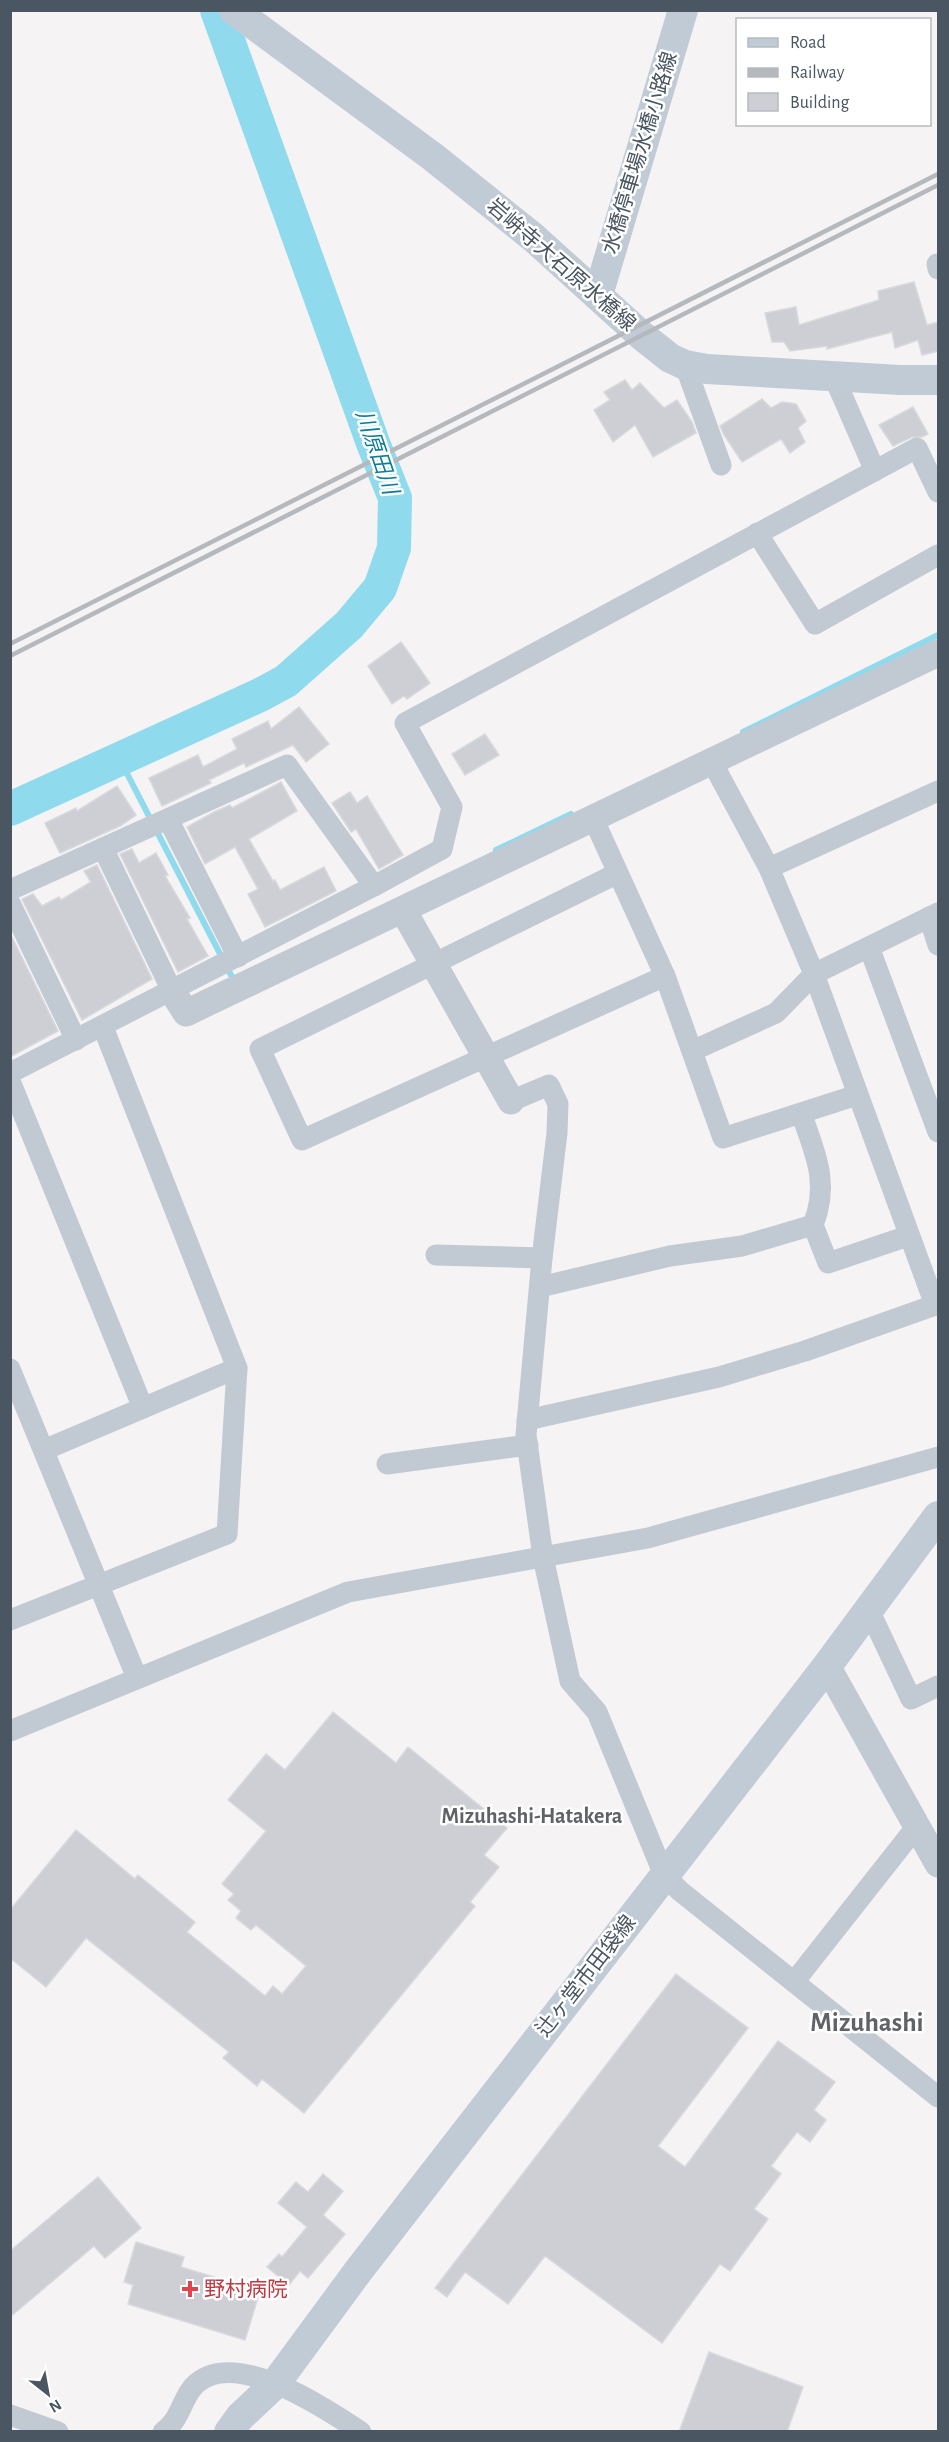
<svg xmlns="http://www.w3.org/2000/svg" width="949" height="2442" viewBox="0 0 949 2442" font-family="'Alegreya Sans','Noto Sans JP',sans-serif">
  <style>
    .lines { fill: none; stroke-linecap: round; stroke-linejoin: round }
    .stream { stroke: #90daee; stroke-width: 6 }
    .river { stroke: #90daee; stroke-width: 34 }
    .building { fill: #cdcfd5; stroke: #d7d9de; stroke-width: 1.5 }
    .minor { stroke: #c1cad2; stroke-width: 21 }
    .tertiary { stroke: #c1cad2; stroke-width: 27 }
    .secondary { stroke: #c1cbd6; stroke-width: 30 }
    .rail { stroke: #b5b8bd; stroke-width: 4.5 }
    .health-dot { fill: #e0444e; stroke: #fff; stroke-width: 2 }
    .labels { text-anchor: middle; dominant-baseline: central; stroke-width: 5; stroke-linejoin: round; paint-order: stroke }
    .street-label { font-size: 21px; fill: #4a5661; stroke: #fff }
    .health-label { font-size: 21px; fill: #be3a42; stroke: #fff; text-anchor: start }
    .water-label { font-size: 22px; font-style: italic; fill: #0c7c9b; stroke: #fff }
    .neighbourhood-label { font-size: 22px; font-weight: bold; fill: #5f6368; stroke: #fff }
    .district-label { font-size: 27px; font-weight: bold; fill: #5f6368; stroke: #fff }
  </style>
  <rect width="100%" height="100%" fill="#f5f3f3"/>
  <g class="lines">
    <g class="stream">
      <polyline points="743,732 938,635"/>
      <polyline points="119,758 233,979 237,977"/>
      <polyline points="496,850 571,814"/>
    </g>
    <polyline class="river" points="10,809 260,695 286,681 349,625 380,588 394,548 395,498 373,443 217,10"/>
  </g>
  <g class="building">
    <polygon points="914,282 927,325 939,322 939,351 922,355 918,340 895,348 892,332 827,349 827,346 790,351 784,342 772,342 765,313 796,307 799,325 879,300 878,291"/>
    <polygon points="625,380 632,390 640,383 664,408 677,400 692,422 696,433 653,457 635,425 613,442 594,410 610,400 604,392"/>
    <polygon points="762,399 771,408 782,402 796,404 806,421 798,428 805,442 790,453 781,439 742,462 724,435 720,426"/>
    <polygon points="913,407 928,434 922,437 912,437 893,446 879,425"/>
    <polygon points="401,642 430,683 407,699 404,696 392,704 368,666"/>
    <polygon points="299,707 329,744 306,762 293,745 246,767 244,763 209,780 211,783 162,806 149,778 198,755 203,767 237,749 232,739 268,721 271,729"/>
    <polygon points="485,734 499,755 465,775 452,754"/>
    <polygon points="281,782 297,811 249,839 273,881 275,880 280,890 324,867 336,891 265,927 248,894 258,889 235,847 205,864 187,827 214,812 230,805 232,808"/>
    <polygon points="117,786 136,815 120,826 60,853 45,823 76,808 77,811"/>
    <polygon points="350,792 357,803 367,796 403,855 379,869 356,829 351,832 332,803"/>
    <polygon points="132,849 139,863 156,853 168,875 165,876 190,918 187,919 208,956 178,972 120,854"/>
    <polygon points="97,865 152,979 82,1020 22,899 33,894 42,906 59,897 61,900 91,882 84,871"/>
    <polygon points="10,933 58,1031 10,1057"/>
    <polygon points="333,1712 396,1763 408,1747 507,1828 484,1855 499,1867 470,1902 475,1906 304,2113 262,2079 257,2086 223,2058 229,2052 86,1938 46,1987 10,1958 10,1910 76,1830 135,1879 138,1875 195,1922 187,1932 265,1996 273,1986 282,1994 306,1966 256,1925 251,1930 236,1918 241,1911 228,1900 234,1894 222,1884 266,1831 228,1800 266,1754 285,1770"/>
    <polygon points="676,1974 748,2028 658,2146 685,2167 778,2041 835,2082 814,2110 826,2120 810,2142 797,2132 771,2166 781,2174 754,2209 768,2219 730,2271 720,2264 662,2343 545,2256 508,2304 465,2272 447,2297 435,2288"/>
    <polygon points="323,2174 343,2191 323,2215 345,2234 308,2278 300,2271 289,2285 267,2267 279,2254 282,2257 307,2227 278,2203 296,2182 308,2192"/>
    <polygon points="98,2177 141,2228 105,2258 94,2246 10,2317 10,2251"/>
    <polygon points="136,2242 184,2257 181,2267 260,2291 245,2340 128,2304 133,2285 124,2282"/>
    <polygon points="709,2352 803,2387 787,2432 679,2432"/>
  </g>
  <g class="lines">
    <g class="minor">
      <polyline points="937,264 938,269"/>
      <polyline points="685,365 721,465"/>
      <polyline points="834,377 875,471"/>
      <polyline points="757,533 815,624 938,555"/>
      <polyline points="712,762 769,868 814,974 935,1305"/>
      <polyline points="593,818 665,976 302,1140 260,1049 618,873"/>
      <polyline points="168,819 238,957"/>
      <polyline points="103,848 172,991"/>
      <polyline points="769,868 938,791"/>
      <polyline points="374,886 442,849 452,807 405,723 917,448 938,492"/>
      <polyline points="10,890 287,765 374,886 10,1073"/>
      <polyline points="10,903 76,1040"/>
      <polyline points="929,917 938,945"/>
      <polyline points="869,947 938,1132"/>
      <polyline points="665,976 723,1138 857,1095"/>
      <polyline points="692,1051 776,1013 814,974 938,913"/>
      <polyline points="10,1081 143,1408"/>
      <polyline points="511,1101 549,1085 558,1104 557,1133 542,1258 526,1435 543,1557 570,1681 597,1712 664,1875 680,1891 938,2097"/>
      <path d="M801,1113C815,1153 830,1183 813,1225"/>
      <polyline points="436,1255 542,1258"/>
      <polyline points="540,1287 670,1256 742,1246 813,1225 828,1263 908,1236"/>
      <polyline points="10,1369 137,1678"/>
      <polyline points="527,1420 719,1377 805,1351 938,1304"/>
      <polyline points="44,1450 237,1368"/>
      <polyline points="387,1464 528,1445"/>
      <polyline points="869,1610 911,1699 938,1686"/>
      <polyline points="10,1620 227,1534 237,1368 103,1027"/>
      <polyline points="10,1731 348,1592 648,1538 938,1457"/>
      <polyline points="794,1982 917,1826"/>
      <polyline points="10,2415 58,2432"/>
      <path d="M163,2432C182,2419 182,2395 197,2383C237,2349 325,2408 361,2432"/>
    </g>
    <g class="tertiary">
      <polyline points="403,910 511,1101"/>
      <polyline points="172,991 186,1013 938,653"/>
      <polyline points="827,1666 938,1864"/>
    </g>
    <g class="secondary">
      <polyline points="234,10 433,157 534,238 641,335 670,358 685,365 707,369 900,380 938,380"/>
      <polyline points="598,295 683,10"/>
      <polyline points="229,2432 240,2417 275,2384 359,2270 827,1666 938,1516"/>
    </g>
    <g class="rail">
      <polyline points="10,644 938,174"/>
      <polyline points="10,656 938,185"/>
    </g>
  </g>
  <path class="health-dot" d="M187 2280h6v6h6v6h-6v6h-6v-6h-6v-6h6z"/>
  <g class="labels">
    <g class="street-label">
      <text transform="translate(640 153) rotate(-73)">水橋停車場水橋小路線</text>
      <text transform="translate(561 265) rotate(41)">岩峅寺大石原水橋線</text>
      <text transform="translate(586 1976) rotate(-52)">辻ヶ堂市田袋線</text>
    </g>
    <g class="health-label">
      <text x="204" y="2289">野村病院</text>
    </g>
    <g class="water-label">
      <text transform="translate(377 452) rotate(71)">川原田川</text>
    </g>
    <g class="neighbourhood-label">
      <text x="532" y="1816">Mizuhashi-Hatakera</text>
    </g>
    <g class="district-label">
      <text x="867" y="2022">Mizuhashi</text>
    </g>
  </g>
  <rect width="949" height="2442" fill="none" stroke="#4a5661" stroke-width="24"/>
  <rect x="736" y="18" width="195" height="108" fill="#ffffff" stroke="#b7bbc0" stroke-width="1.5"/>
  <rect x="748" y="38" width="30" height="9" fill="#c1cbd6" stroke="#b7bbc0" stroke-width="1.5"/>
  <text x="790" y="48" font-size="18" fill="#4a5661">Road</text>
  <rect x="748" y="68" width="30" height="9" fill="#b5b8bd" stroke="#b7bbc0" stroke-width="1.5"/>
  <text x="790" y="78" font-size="18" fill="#4a5661">Railway</text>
  <rect x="748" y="93" width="30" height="18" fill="#cdcfd5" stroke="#b7bbc0" stroke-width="1.5"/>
  <text x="790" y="108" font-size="18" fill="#4a5661">Building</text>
  <g transform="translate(48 2394) rotate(149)" stroke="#ffffff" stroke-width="4.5" paint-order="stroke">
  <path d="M0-4.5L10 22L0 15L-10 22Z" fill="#4a5661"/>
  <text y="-9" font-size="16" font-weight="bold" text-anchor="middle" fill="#4a5661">N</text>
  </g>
</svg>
